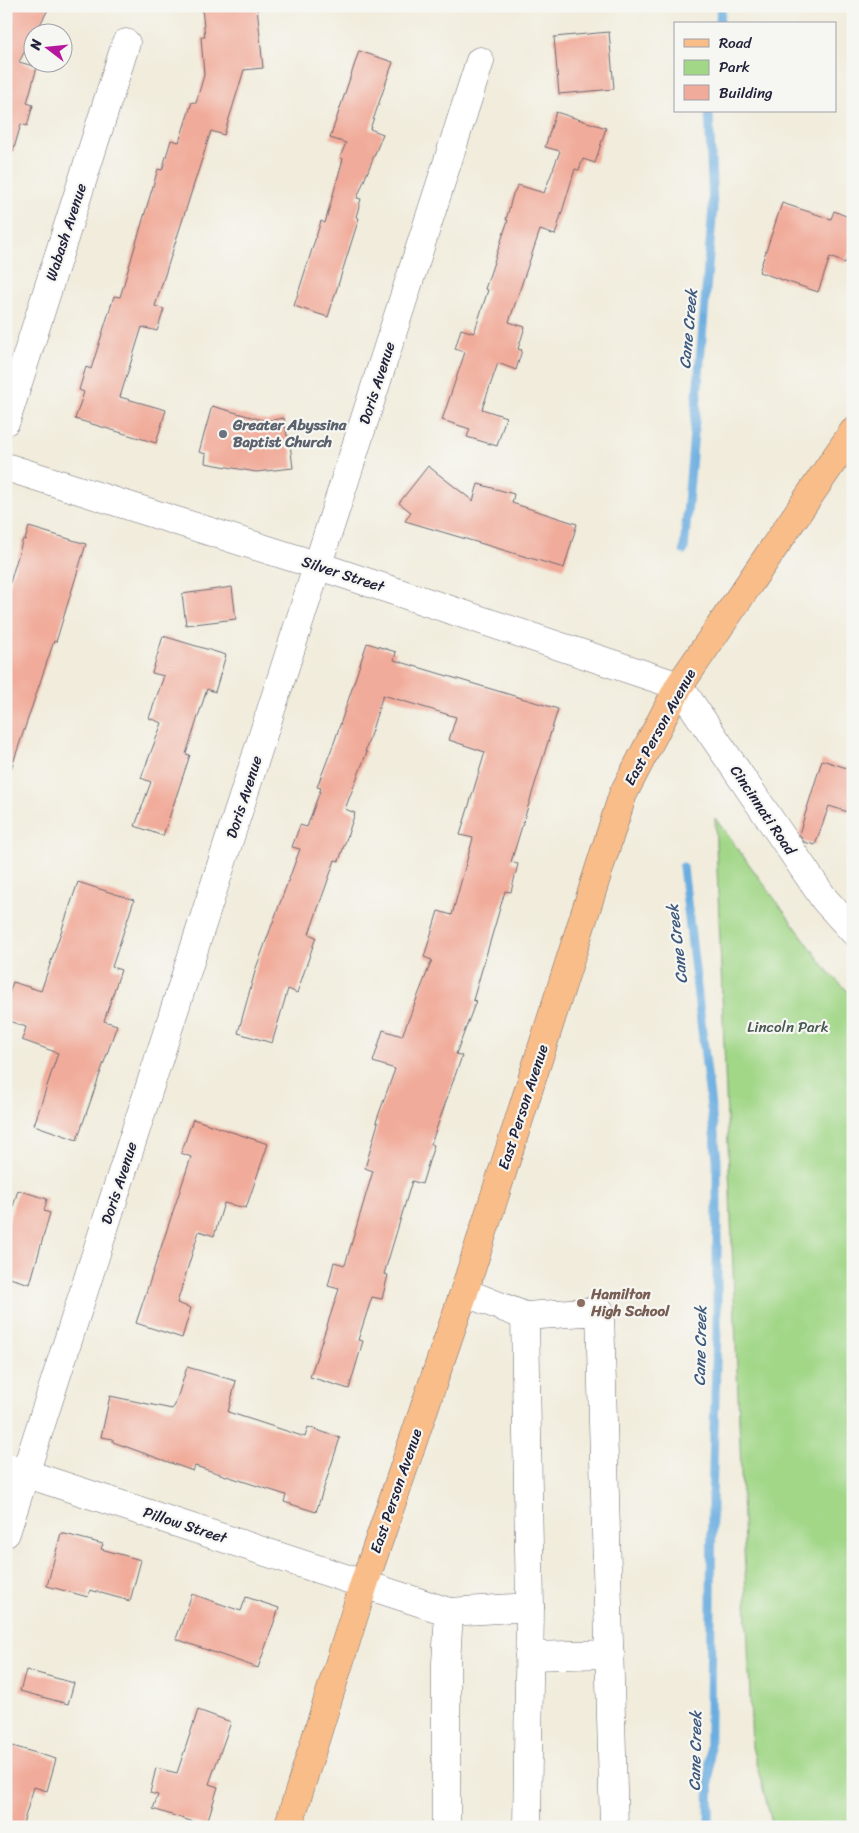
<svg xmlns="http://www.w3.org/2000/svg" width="859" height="1833" viewBox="0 0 859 1833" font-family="Sriracha,sans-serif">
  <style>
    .green { fill: #a2d788; stroke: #627c62 }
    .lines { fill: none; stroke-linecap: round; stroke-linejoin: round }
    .stream { stroke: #6bade0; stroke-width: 9 }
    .building { fill: #f1ab9a }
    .minor-casing { stroke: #6a6973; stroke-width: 29 }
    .major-casing { stroke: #6a6973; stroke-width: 29 }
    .minor { stroke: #fff; stroke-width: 28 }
    .major { stroke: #f8bd89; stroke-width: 28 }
    .worship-dot { fill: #6b7280; stroke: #f6f6f2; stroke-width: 2 }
    .education-dot { fill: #8d6e63; stroke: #f6f6f2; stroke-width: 2 }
    .labels { text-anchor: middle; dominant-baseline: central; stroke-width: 4.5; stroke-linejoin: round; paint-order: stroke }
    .street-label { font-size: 15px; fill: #22223b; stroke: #f6f6f2 }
    .worship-label { font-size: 15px; font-weight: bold; fill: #5b616d; stroke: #f6f6f2; text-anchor: start }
    .park-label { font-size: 15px; fill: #485852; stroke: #f6f6f2 }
    .education-label { font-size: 15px; font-weight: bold; fill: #785e54; stroke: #f6f6f2; text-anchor: start }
    .water-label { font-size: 16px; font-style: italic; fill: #3f5a7d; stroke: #f6f6f2 }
  </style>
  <rect width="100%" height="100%" fill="#f6f6f2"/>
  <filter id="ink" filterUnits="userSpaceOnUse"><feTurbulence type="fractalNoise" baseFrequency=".02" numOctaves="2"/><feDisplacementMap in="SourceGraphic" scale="10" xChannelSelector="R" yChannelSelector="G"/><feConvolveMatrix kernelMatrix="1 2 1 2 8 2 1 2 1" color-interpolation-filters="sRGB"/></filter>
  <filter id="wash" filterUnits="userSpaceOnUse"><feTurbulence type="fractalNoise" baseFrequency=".0096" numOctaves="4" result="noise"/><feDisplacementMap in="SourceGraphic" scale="20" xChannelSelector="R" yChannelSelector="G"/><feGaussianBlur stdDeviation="1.12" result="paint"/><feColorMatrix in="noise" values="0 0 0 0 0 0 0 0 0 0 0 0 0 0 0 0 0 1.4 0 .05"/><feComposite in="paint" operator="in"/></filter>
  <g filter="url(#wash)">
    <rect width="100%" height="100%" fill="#f1ecdb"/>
    <polygon class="green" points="715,818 830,974 853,996 853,1827 773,1827 752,1747"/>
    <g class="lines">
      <g class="stream">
        <polyline points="719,24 722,6"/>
        <polyline points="684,550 713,208 709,111"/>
        <polyline points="683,867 717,1159 717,1330 712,1499 709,1827"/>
      </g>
    </g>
    <g id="blocks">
      <g class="building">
        <polygon points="6,6 50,6 36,32 32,32 32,38 19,62 37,67 27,103 33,105 27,126 21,124 13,152 6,152"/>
        <polygon points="218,6 257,6 263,68 244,70 224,135 211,131 155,306 164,309 157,331 142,327 120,397 166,410 156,443 75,419 84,392 79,390 86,367 91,369 114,296 120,297 158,169 162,170 171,140 179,142 192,102 196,103 204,75 201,37 205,37 202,8"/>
        <polygon points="609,32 614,89 559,94 554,37"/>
        <polygon points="359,51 393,62 370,129 383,134 357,198 361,199 356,217 359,218 328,317 294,306 321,221 325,223 343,159 340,157 346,143 330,138"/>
        <polygon points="556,112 606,128 595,163 583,159 579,170 575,169 555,235 540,230 509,322 525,327 518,349 522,350 516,370 498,363 482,409 506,417 497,446 467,437 470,429 442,420 465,352 455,349 461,329 474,333 488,290 485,289 508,220 506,220 513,194 518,185 544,193 560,151 545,147"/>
        <polygon points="782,203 831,219 834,211 853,219 853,244 845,263 830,257 818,292 759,272"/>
        <polygon points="212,406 266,421 284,418 287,436 289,436 293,468 256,472 205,463 206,454 199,452"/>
        <polygon points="428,466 473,501 478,484 514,494 512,503 577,524 564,568 405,521 411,512 399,503"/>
        <polygon points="29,527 86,544 56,642 54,641 11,769 6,768 6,596 23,539 25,540"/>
        <polygon points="232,587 236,619 186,625 182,594"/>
        <polygon points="163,636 226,655 215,692 207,689 186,754 190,755 163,836 135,826 151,782 141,778 162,723 149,718 164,676 152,673"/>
        <polygon points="367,643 396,652 394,660 558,709 511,862 518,864 511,892 505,891 473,1000 476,1001 456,1054 462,1056 431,1144 434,1145 422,1184 412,1181 384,1274 388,1275 382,1299 372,1297 358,1340 363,1341 349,1389 310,1377 339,1289 328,1286 334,1262 345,1265 373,1171 365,1168 378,1123 376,1122 395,1069 373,1062 383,1030 402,1036 432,960 424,957 438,911 452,915 473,838 460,835 485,752 449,740 456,717 383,695 365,752 367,752 345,809 355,813 339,861 335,860 309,934 316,937 297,993 288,989 272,1043 238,1033 256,968 300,849 292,847 300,825 307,827 321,788 317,787 335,740"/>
        <polygon points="822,760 853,770 853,809 849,808 848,812 829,806 815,845 804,842 799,834"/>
        <polygon points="78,882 134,900 112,967 121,970 104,1021 117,1025 77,1140 34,1125 58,1053 22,1040 26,1027 6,1020 6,1002 13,982 41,991"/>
        <polygon points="193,1119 268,1144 246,1208 224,1203 214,1236 199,1231 177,1303 191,1308 182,1338 136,1323 191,1157 181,1153"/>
        <polygon points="18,1190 47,1199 44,1211 50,1213 30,1284 6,1277 6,1230"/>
        <polygon points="187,1367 236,1381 228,1412 305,1437 308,1427 340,1438 316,1512 284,1502 286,1495 195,1466 193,1471 113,1442 113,1439 101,1437 110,1396 172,1409 175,1405"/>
        <polygon points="61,1533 103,1544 101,1549 141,1560 130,1601 90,1590 88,1597 47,1586"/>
        <polygon points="192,1594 241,1611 246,1597 279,1608 258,1668 176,1639"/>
        <polygon points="26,1670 74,1683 68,1704 20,1691"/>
        <polygon points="198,1710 231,1722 209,1784 218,1787 206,1826 153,1809 158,1795 150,1793 156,1768 177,1773"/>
        <polygon points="6,1744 56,1759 47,1791 34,1787 22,1827 6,1827"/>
      </g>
    </g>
  </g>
  <g filter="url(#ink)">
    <use href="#blocks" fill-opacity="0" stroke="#6a6973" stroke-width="1"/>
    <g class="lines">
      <g class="minor-casing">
        <g id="minor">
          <polyline points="6,421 126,43"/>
          <polyline points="6,467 319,566 679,686 825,900 853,931"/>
          <polyline points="464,1292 525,1316"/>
          <polyline points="6,1467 449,1612 530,1607 525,1316 600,1311 614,1827"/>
          <polyline points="6,1533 480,61"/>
          <polyline points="529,1656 610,1654"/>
          <polyline points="446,1827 446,1663 449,1612"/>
          <polyline points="527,1827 530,1607"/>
        </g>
      </g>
      <g class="major-casing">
        <polyline id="major" points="288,1827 364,1584 464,1292 623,794 679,686 853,432"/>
      </g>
      <use href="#minor" class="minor"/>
      <use href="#major" class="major"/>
    </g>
  </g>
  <circle class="worship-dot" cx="223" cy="434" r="5"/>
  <circle class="education-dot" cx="581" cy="1303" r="5"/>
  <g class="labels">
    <g class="street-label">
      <text transform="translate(66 232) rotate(-72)">Wabash Avenue</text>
      <text transform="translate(377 383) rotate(-72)">Doris Avenue</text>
      <text transform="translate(343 574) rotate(18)">Silver Street</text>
      <text transform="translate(660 727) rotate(-61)">East Person Avenue</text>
      <text transform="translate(244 797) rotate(-72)">Doris Avenue</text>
      <text transform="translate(763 810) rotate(56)">Cincinnati Road</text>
      <text transform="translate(523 1107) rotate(-72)">East Person Avenue</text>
      <text transform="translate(119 1183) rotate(-72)">Doris Avenue</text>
      <text transform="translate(396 1491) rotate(-71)">East Person Avenue</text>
      <text transform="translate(185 1525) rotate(18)">Pillow Street</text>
    </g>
    <g class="worship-label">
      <text x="233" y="425">Greater Abyssina<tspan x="233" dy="17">Baptist Church</tspan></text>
    </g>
    <g class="park-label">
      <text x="788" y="1027">Lincoln Park</text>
    </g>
    <g class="education-label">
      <text x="591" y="1294">Hamilton<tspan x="591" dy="17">High School</tspan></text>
    </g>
    <g class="water-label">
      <text transform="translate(688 329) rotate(-85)">Cane Creek</text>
      <text transform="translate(677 944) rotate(-97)">Cane Creek</text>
      <text transform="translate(700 1346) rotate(-89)">Cane Creek</text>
      <text transform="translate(695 1751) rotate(-89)">Cane Creek</text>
    </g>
  </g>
  <rect width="859" height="1833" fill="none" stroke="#f6f6f2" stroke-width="25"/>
  <rect x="674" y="22" width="162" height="90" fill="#f6f6f2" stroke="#a1a1a9"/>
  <rect x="684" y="39" width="25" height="8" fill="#f8bd89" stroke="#a1a1a9"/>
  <text x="719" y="48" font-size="15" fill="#22223b">Road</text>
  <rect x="684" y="60" width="25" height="15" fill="#a2d788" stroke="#a1a1a9"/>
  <text x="719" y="72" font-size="15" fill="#22223b">Park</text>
  <rect x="684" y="85" width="25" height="15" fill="#f1ab9a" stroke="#a1a1a9"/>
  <text x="719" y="98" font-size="15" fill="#22223b">Building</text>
  <g transform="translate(48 48) rotate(286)"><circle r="24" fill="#f6f6f2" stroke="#a1a1a9"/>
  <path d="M0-4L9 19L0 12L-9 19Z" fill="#b5179e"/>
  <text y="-8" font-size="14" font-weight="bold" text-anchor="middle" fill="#22223b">N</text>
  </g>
</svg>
